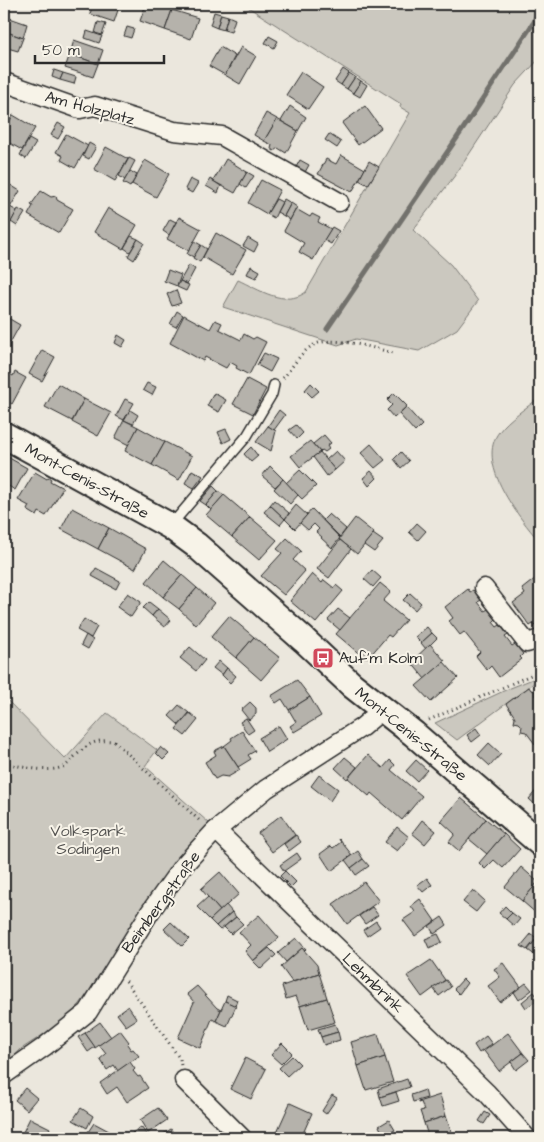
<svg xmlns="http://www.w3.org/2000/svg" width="544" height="1142" viewBox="0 0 544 1142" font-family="'Architects Daughter',sans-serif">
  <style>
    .green { fill: #cbc8bf; stroke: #7b7a75 }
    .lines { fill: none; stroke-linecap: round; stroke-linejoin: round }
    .stream { stroke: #72716c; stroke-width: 5 }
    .building { fill: #b5b2ab; stroke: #2b2b2b }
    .service-casing { stroke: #2b2b2b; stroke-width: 12 }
    .minor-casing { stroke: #2b2b2b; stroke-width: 21 }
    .secondary-casing { stroke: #2b2b2b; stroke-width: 29 }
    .path { stroke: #2b2b2b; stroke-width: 3; stroke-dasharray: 1 4; stroke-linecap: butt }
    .service { stroke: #f7f3e8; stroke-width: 9 }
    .minor { stroke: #f7f3e8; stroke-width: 18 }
    .secondary { stroke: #f7f3e8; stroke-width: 25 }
    .labels { text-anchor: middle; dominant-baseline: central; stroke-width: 4; stroke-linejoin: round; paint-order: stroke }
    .street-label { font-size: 16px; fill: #2b2b2b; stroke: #f7f3e8 }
    .poi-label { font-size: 16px; fill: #2b2b2b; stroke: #f7f3e8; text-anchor: start }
    .park-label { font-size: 16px; fill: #535250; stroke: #f7f3e8 }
  </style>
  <rect width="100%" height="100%" fill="#ebe7dd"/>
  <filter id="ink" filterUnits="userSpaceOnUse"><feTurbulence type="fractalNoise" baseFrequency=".02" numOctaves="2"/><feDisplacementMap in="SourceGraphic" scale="10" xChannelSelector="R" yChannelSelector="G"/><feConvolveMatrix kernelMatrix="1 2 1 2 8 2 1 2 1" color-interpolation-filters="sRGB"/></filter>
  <g filter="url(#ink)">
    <g class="green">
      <path d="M243,4H540V58L515,85L456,174L413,230L451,265L478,301L457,329L419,351L356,339L338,345L223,307L238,280C258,289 285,308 306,292L410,113L400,107L401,104Z"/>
      <path d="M540,397V531L534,535C516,513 476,462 499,432C509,418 527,408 540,397Z"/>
      <polygon points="540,676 540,680 534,683 457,740 435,723 508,689"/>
      <polygon points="4,697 65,759 107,713 157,750 145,766 209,823 183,853 108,965 80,1004 63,1022 21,1049 4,1068 12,1077 4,1085"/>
    </g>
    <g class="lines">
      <polyline class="stream" points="327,329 463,129 534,22 540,6"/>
    </g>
    <g class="building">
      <polygon points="93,4 120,4 114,22 90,14"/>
      <polygon points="146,4 156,4 172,10 165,30 140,21"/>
      <polygon points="172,10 198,18 191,39 165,30"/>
      <polygon points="214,12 221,14 217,28 210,25"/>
      <polygon points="221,14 228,16 224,30 217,28"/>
      <polygon points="4,16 27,24 23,38 4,31"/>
      <polygon points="228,16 235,19 231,32 224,30"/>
      <polygon points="98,22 106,24 102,35 95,33"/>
      <polygon points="127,27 134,29 131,38 124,36"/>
      <polygon points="4,31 23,38 18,51 4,47"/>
      <polygon points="87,31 102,36 99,43 85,38"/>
      <polygon points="269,36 278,41 274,48 265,43"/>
      <polygon points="74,40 103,50 98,64 70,54"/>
      <polygon points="220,47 235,56 225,75 209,66"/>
      <polygon points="241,47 256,56 240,84 225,75"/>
      <polygon points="70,54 98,64 93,77 65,68"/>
      <polygon points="343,69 349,73 341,85 335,81"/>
      <polygon points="54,70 63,73 60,80 52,77"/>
      <polygon points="301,72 323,87 308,109 286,95"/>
      <polygon points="63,73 76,77 74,84 60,80"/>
      <polygon points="349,73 355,77 347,89 341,85"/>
      <polygon points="355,77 361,81 353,93 347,89"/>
      <polygon points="361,81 367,85 360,97 353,93"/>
      <polygon points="290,106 306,117 298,131 281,121"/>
      <polygon points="365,106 381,128 358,145 342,123"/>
      <polygon points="266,113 277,119 264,141 254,135"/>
      <polygon points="13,115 35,128 22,150 4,140 4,132"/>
      <polygon points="277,119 298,131 286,153 278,148 274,151 271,149 272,145 264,141"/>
      <polygon points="58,123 65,127 58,139 51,135"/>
      <polygon points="66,134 88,146 75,168 61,160 63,156 56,152"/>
      <polygon points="329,134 341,142 337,148 325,140"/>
      <polygon points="29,139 36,143 26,159 20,155"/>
      <polygon points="89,143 96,147 89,159 83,156"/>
      <polygon points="106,147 128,159 115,181 94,169"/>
      <polygon points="341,155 365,169 352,192 318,174 326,159 336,164"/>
      <polygon points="129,158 135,161 125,180 119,176"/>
      <polygon points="226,159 247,172 235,193 213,181"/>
      <polygon points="145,160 169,174 156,197 132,184"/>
      <polygon points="300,160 309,165 304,174 295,169"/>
      <polygon points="369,161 379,167 368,185 359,180"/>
      <polygon points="130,171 137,175 130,187 123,183"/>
      <polygon points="247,172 254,176 246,188 240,184"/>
      <polygon points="190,179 198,183 192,193 185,189"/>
      <polygon points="210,179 221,186 218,193 206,186"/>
      <polygon points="261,180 280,190 267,214 248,203"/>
      <polygon points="4,181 20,191 6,214 4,213"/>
      <polygon points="41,191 51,197 56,196 57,200 73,209 59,233 28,215 33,206 31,205"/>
      <polygon points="276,199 282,202 274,218 267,214"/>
      <polygon points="284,199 291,203 284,216 277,212"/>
      <polygon points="291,203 297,207 290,220 284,216"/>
      <polygon points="10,207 17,211 10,224 4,221 4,219"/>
      <polygon points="108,208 137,225 123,249 94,232"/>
      <polygon points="18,209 25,213 17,226 11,222"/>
      <polygon points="296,209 310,217 312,214 320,218 318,222 331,229 313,260 299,252 304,243 284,231"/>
      <polygon points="179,217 201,229 189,251 167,239"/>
      <polygon points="170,219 176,222 169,235 163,231"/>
      <polygon points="332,227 339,231 331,244 324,240"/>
      <polygon points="216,233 246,250 232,274 203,257"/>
      <polygon points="131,236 138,239 130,252 124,248"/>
      <polygon points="248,238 258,244 254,252 243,246"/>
      <polygon points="138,239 144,243 134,260 128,256"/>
      <polygon points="194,241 201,245 194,257 187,254"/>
      <polygon points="201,245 207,249 200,262 193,258"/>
      <polygon points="189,265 195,269 187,284 180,281"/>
      <polygon points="251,266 260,271 256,278 247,274"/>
      <polygon points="168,270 181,275 177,286 164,281"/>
      <polygon points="180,281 189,285 186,291 177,287"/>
      <polygon points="176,290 181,303 172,306 167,294"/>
      <polygon points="177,311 183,315 176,327 170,324"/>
      <polygon points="184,315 210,329 215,320 222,323 219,329 241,340 244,334 253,339 256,337 266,342 249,375 236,368 237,366 230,362 226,368 205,357 203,361 170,343"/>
      <polygon points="8,318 20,325 10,343 4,339 4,325"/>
      <polygon points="118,335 126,340 122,347 115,343"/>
      <polygon points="42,350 55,357 42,381 29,374"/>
      <polygon points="264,353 277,359 270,372 257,365"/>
      <polygon points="5,371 13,376 15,372 26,378 12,404 4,399"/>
      <polygon points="247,379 266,389 253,414 233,404"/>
      <polygon points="147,383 156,387 152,395 143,390"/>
      <polygon points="311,383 319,391 312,397 305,390"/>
      <polygon points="58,384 84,399 72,421 45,407"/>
      <polygon points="214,393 226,400 219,412 207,406"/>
      <polygon points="394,393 407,406 394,418 387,410 392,405 387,400"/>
      <polygon points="84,399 111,413 98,436 72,422"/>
      <polygon points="125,399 134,403 124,420 116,416"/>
      <polygon points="406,407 422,425 415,432 399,414"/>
      <polygon points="130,410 138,415 133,424 124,420"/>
      <polygon points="279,410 285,415 274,430 268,426"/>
      <polygon points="124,420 138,427 129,445 115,438"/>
      <polygon points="296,425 303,433 297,439 289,430"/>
      <polygon points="268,426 276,431 271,451 256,442"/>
      <polygon points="138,427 165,442 152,465 125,451"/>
      <polygon points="226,429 231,439 223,443 218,432"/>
      <polygon points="324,435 331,443 327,446 329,449 325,452 322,450 320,452 313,444"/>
      <polygon points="310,441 320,452 300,467 291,456"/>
      <polygon points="165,442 192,456 179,480 152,465"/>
      <polygon points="371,444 385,460 375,468 361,453"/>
      <polygon points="251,447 258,456 251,462 244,454"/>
      <polygon points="336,451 345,461 335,470 326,460"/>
      <polygon points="320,452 335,470 327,476 313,457"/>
      <polygon points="401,452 409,461 401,468 394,459"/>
      <polygon points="4,455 27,468 15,490 5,484 4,487"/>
      <polygon points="270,466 283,479 275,487 262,476"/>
      <polygon points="192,470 203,476 194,488 185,483"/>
      <polygon points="300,470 316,486 302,499 286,483"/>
      <polygon points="371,471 377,478 369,486 363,478"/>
      <polygon points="35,472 47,479 48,477 51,479 50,481 63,488 46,516 39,512 37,516 27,510 29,506 18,500"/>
      <polygon points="283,479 298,495 290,504 274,489"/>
      <polygon points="213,486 218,491 206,505 200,501"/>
      <polygon points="218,491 224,495 211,510 206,505"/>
      <polygon points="224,495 250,517 232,537 206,515"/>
      <polygon points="274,500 289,513 285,519 270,505"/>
      <polygon points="270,505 285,519 280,525 264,512"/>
      <polygon points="296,505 307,515 295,529 285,519"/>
      <polygon points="72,508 109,528 98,549 61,529"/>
      <polygon points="312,509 340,538 332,548 321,538 322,537 316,532 319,529 314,524 308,530 300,523"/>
      <polygon points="329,514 346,529 340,537 323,520"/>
      <polygon points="250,517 277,540 259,560 232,537"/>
      <polygon points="355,518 374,533 357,554 339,539"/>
      <polygon points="417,523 426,531 418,540 409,532"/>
      <polygon points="109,528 146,549 135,569 98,549"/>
      <polygon points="373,534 383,541 374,552 364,545"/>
      <polygon points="287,538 301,551 293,560 305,571 284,595 261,576 282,553 277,549"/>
      <polygon points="340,540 351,549 329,578 317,569"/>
      <polygon points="164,560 182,575 163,597 146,582"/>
      <polygon points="96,568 120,581 116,589 92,576"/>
      <polygon points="372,570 381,578 373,587 364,579"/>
      <polygon points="312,574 322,583 324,580 334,588 336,585 343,591 316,623 290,601"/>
      <polygon points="182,575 197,588 179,609 163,597"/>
      <polygon points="536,578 540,582 540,623 536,627 533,624 530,626 513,603 525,594 522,589"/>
      <polygon points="380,583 391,592 383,601 406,620 391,637 388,635 369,657 363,657 336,634"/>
      <polygon points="197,588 214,603 196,625 179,609"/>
      <polygon points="468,589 470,592 473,590 481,600 478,602 485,611 488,609 496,619 493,622 497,627 500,625 508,635 505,637 512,646 515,644 523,654 520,657 522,659 499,677 491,666 487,670 476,656 480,652 464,632 460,635 449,621 453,618 445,607"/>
      <polygon points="128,593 141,602 131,617 117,607"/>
      <polygon points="410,593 421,603 415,610 403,600"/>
      <polygon points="149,602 158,609 152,616 143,608"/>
      <polygon points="158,609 171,620 165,627 152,616"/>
      <polygon points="338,609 350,618 340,630 328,620"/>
      <polygon points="229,616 254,637 236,658 211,637"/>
      <polygon points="84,619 97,627 91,638 77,630"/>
      <polygon points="427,627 432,633 421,643 415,637"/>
      <polygon points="432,633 437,638 426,649 421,643"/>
      <polygon points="86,635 93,640 88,649 81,645"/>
      <polygon points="254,637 280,658 261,680 236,658"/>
      <polygon points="430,644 445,661 425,679 411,662"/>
      <polygon points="190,647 205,660 196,671 180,658"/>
      <polygon points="219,661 227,668 222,675 213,668"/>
      <polygon points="444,662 458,678 431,702 416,686"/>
      <polygon points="227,668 236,676 230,683 222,675"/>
      <polygon points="297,680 310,697 289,710 282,699 276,703 271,696"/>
      <polygon points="529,687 531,690 535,691 535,696 539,696 540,703 540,740 535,744 526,732 521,731 522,726 519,723 514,722 515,717 506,704"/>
      <polygon points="310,697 321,716 294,732 290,726 296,722 289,710"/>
      <polygon points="250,702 256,708 256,714 249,720 241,710"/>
      <polygon points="179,705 189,713 179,725 169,716"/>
      <polygon points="190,713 198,720 185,736 176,729"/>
      <polygon points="246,718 254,730 248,734 240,722"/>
      <polygon points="279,726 287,739 267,752 259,738"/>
      <polygon points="476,728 481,735 472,742 467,735"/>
      <polygon points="242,731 255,751 248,755 251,759 238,767 224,746 232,740 231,738"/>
      <polygon points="489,743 501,754 490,766 478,755"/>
      <polygon points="224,746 240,770 228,777 221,776 215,779 205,762 216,755 214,751"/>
      <polygon points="161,747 169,754 163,760 156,753"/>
      <polygon points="368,755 383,768 390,760 395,765 391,770 422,796 402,820 371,793 369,796 348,778"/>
      <polygon points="345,757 357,767 347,779 335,768"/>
      <polygon points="416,760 427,770 417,781 406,771"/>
      <polygon points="319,775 338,789 330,801 311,786"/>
      <polygon points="539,787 540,787 540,809 529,799"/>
      <polygon points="461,798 486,819 459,851 449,842 455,834 441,821"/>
      <polygon points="281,815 295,835 272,852 258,833"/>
      <polygon points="486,819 504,834 487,854 469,839"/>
      <polygon points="422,820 436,831 425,844 412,833"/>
      <polygon points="397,827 409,837 397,851 385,842"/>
      <polygon points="504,834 520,849 503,868 494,860 485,869 479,863"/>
      <polygon points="296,835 301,842 289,851 284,844"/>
      <polygon points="339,839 352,855 331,871 320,854 331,846 333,848 341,842"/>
      <polygon points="358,851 363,859 351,868 345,860"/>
      <polygon points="297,853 301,859 284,871 280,865"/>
      <polygon points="363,859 369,866 356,875 351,868"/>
      <polygon points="521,867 538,882 522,901 505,887"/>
      <polygon points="285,871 296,882 291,887 280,876"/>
      <polygon points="220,872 239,894 220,911 201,889"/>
      <polygon points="427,878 432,885 423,892 417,885"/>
      <polygon points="364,882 379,901 347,924 333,904"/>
      <polygon points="538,882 540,884 540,913 538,915 522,901"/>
      <polygon points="473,890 485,901 476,912 463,902"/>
      <polygon points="208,897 220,911 210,920 197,907"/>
      <polygon points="420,899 435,921 415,936 403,920 415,912 411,906"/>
      <polygon points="226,905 232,912 216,926 210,920"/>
      <polygon points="505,906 512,913 506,919 499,913"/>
      <polygon points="372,907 378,915 365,924 359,916"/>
      <polygon points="232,912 236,917 220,930 216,926"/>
      <polygon points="512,913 520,919 514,926 506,919"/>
      <polygon points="259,915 279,938 253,961 245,951 251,945 239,932"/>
      <polygon points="236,917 243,924 231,934 224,927"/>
      <polygon points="442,917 447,925 434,934 429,926"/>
      <polygon points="376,921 380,927 367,936 363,930"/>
      <polygon points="171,922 189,939 182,946 164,929"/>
      <polygon points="438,934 442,942 429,948 425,939"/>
      <polygon points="531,934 537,938 527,950 521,946"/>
      <polygon points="296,938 306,949 304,951 302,948 286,962 278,953"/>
      <polygon points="537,938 540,940 540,959 528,950"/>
      <polygon points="269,948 276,955 261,969 253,961"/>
      <polygon points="302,948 317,965 319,973 292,982 281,967"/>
      <polygon points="431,960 445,980 422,997 407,976"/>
      <polygon points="503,963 521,987 500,1002 488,986 500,977 494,969"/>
      <polygon points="319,973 327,998 300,1006 296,996 286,999 282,986"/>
      <polygon points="463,979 467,983 459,994 454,989"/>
      <polygon points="446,980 451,987 439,996 433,988"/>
      <polygon points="526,983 532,990 519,1000 514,992"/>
      <polygon points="197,986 217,1008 221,1010 216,1021 212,1019 200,1048 178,1038 194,1002 187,994"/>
      <polygon points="534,992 539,999 526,1008 522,1002"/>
      <polygon points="227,995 237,1000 235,1006 225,1001"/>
      <polygon points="327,998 335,1022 308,1030 300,1006"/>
      <polygon points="225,1001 236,1006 227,1026 216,1021"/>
      <polygon points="128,1006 137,1019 126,1026 117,1014"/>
      <polygon points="100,1022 111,1037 95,1048 85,1033"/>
      <polygon points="335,1024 338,1032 321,1037 318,1029"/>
      <polygon points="120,1030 129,1042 127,1044 131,1050 133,1049 139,1056 118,1071 114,1065 107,1070 100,1059 106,1054 99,1045"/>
      <polygon points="338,1032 340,1040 324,1045 321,1037"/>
      <polygon points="85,1033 95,1047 88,1052 78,1037"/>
      <polygon points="508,1033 523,1053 499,1071 484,1051"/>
      <polygon points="378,1034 385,1057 358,1066 351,1042"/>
      <polygon points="486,1036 492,1044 479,1053 474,1045"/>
      <polygon points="282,1043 292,1053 281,1064 271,1055"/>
      <polygon points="523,1053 529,1060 516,1070 511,1062"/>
      <polygon points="292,1056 300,1064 287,1076 279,1068"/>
      <polygon points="385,1057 393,1082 366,1090 358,1066"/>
      <polygon points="245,1058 266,1069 251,1099 230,1089"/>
      <polygon points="130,1062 135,1069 133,1071 138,1077 140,1076 148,1088 127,1102 117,1087 107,1094 100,1083"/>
      <polygon points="407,1079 410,1087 380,1097 378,1089"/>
      <polygon points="25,1088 37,1098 27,1110 15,1100"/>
      <polygon points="425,1090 427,1098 413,1102 411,1095"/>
      <polygon points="396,1092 399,1101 383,1106 380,1097"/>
      <polygon points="332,1095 337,1098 326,1114 322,1111"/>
      <polygon points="440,1095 446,1116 424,1123 420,1111 424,1110 421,1102 418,1103 418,1102"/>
      <polygon points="290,1103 312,1113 301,1138 284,1138 276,1134"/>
      <polygon points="81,1108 93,1116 87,1128 73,1120"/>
      <polygon points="158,1108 167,1120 148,1133 140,1120"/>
      <polygon points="485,1112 490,1115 484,1124 479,1121"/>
      <polygon points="446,1116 453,1137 433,1138 432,1135 428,1136 424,1123"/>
      <polygon points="30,1118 50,1128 45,1138 20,1138"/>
      <polygon points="389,1120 395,1130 384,1136 379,1126"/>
      <polygon points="94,1123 122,1138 84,1138"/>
      <polygon points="141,1127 147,1135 142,1138 135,1138 132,1133"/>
      <polygon points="171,1129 175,1136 172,1138 157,1138"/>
    </g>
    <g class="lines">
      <g class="service-casing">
        <polyline id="service" points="172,524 247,436 272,394 274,385"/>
      </g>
      <g class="minor-casing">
        <g id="minor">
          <polyline points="4,82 80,109 95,106 174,131 222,136 339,202"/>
          <polyline points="484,588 527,643 540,639"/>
          <polyline points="216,830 487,1093 527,1138"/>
          <polyline points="4,1075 44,1047 88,1012 150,912 182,867 213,833 266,789 362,727 382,710"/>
          <polyline points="184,1080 242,1138"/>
        </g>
      </g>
      <g class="secondary-casing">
        <polyline id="secondary" points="4,435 170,526 196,545 304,640 352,685 414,734 540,843"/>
      </g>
      <g class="path">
        <path d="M283,378C292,368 300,353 312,346C329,334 374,348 393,353"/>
        <polyline points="535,657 540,664"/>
        <polyline points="429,720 540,671"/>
        <path d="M4,762C20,767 49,774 65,766C68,764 71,761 73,758C88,745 92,739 114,741L201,822"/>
        <polyline points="126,981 180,1059 181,1066"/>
      </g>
      <use href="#service" class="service"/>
      <use href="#minor" class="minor"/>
      <use href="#secondary" class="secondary"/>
    </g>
  </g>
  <defs>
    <g id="bus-square" transform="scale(1.125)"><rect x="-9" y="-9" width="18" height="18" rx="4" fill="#d1495b" stroke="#f7f3e8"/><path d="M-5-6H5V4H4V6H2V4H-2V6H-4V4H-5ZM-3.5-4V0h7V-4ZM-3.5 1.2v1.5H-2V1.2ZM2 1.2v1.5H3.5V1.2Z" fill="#fff"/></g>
  </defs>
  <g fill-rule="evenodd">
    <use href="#bus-square" x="323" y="658"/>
  </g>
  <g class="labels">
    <g class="street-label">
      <text transform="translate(90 108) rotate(15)">Am Holzplatz</text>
      <text transform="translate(87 481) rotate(29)">Mont-Cenis-Straße</text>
      <text transform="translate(411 734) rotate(39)">Mont-Cenis-Straße</text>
      <text transform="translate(161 902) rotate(-54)">Beimbergstraße</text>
      <text transform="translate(373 983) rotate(44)">Lehmbrink</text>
    </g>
    <g class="poi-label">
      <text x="339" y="658">Auf'm Kolm</text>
    </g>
    <g class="park-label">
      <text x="88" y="831">Volkspark<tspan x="88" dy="18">Sodingen</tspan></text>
    </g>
  </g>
  <rect width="544" height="1142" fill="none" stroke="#f7f3e8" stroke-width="20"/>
  <rect x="10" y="10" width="524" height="1122" fill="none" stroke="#2b2b2b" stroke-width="2" filter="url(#ink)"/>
  <path d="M35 55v8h129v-8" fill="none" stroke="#2b2b2b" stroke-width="2.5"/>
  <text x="42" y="55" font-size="15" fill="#2b2b2b" stroke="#f7f3e8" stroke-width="4" paint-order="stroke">50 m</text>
</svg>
